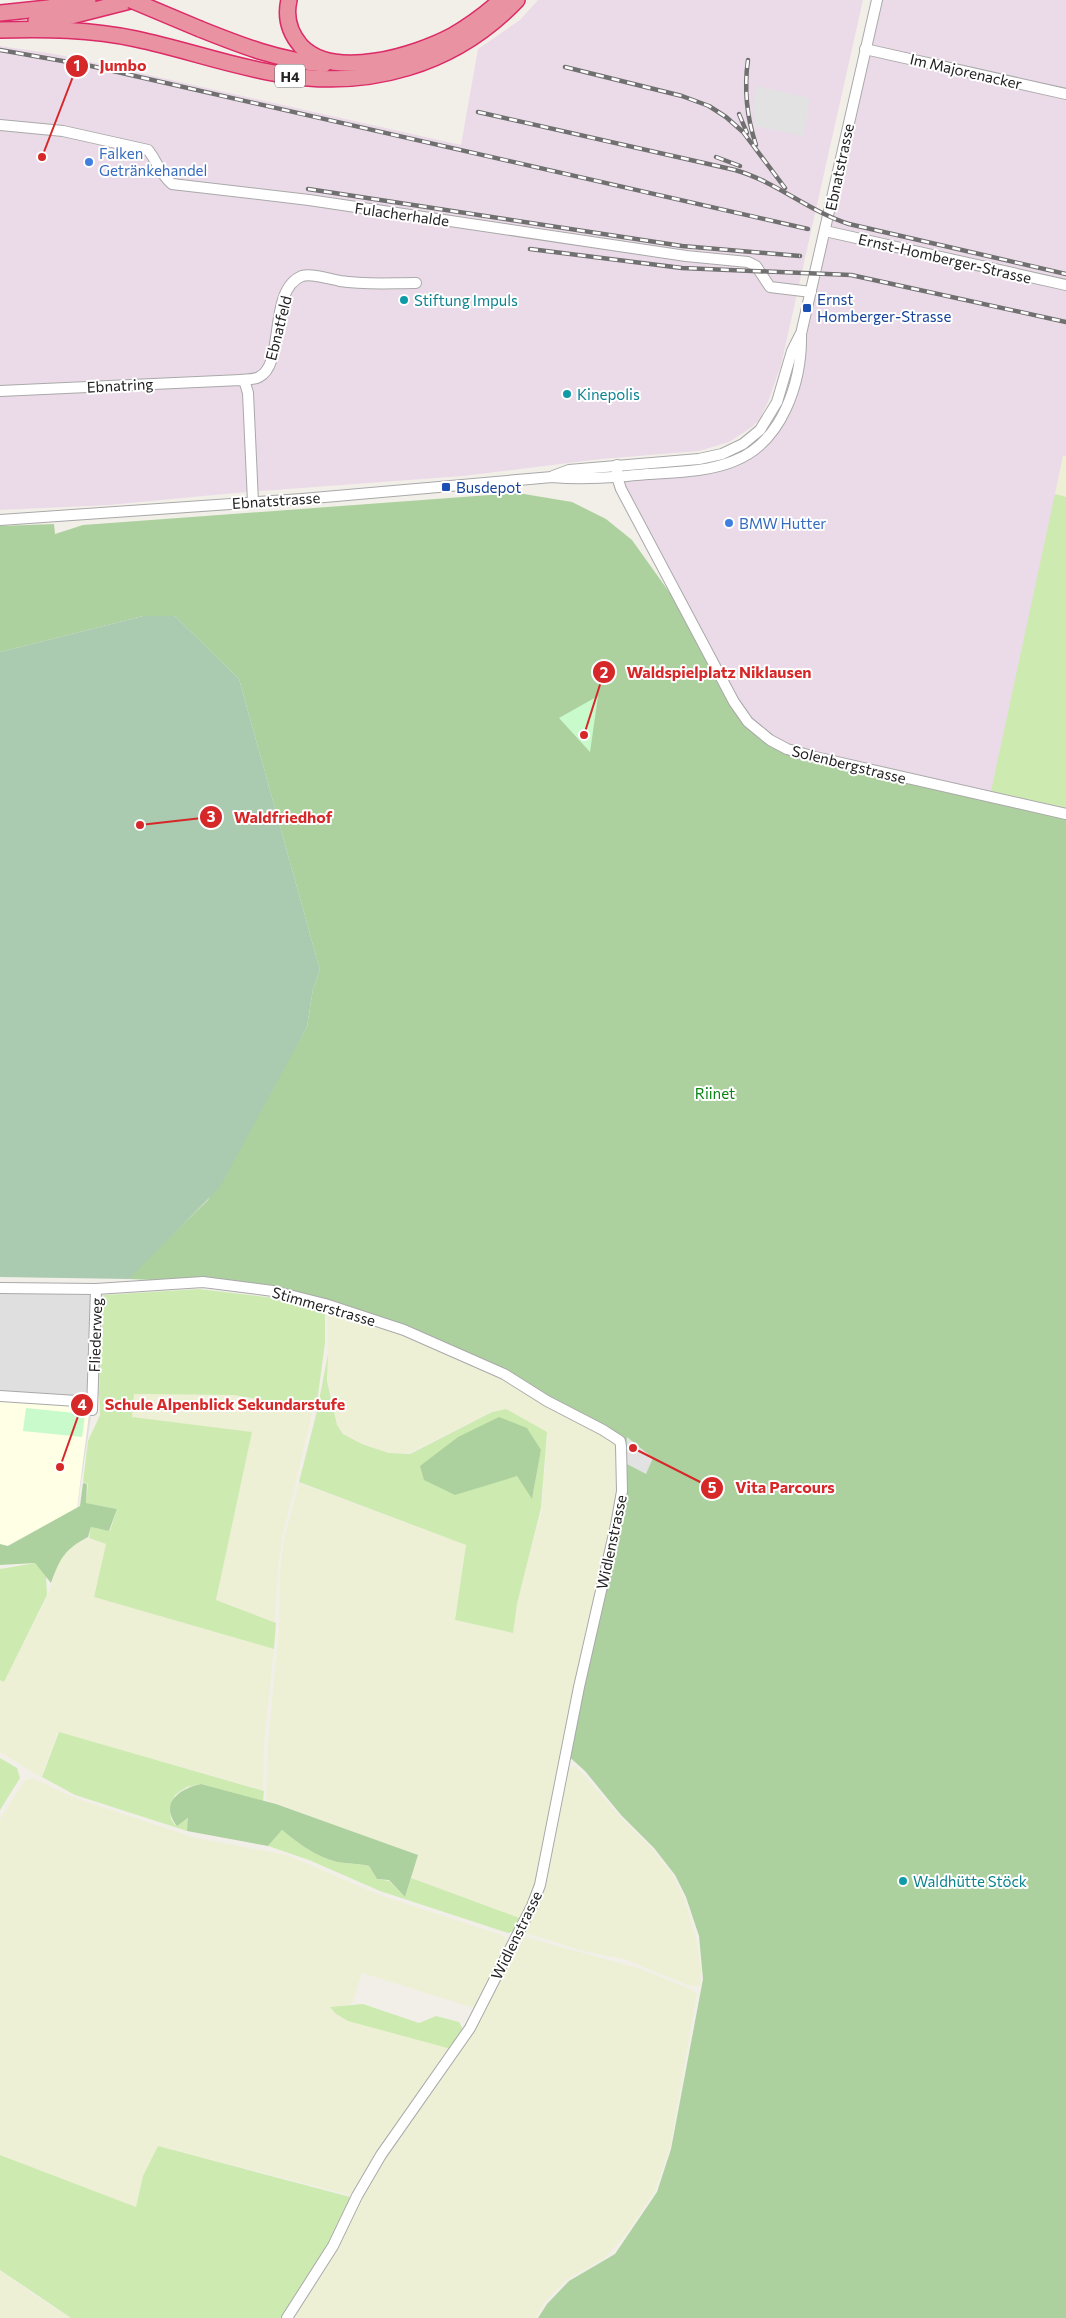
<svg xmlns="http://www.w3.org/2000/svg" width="1066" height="2318" viewBox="0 0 1066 2318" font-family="Commissioner,sans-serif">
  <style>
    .residential { fill: #e0dfdf }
    .industrial { fill: #ebdbe8 }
    .education { fill: #ffffe5 }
    .farmland { fill: #eef0d5 }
    .grass { fill: #cdebb0; fill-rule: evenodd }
    .forest { fill: #add19e }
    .cemetery { fill: #aacbaf }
    .park { fill: #c8facc }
    .parking { fill: #e2e2e2 }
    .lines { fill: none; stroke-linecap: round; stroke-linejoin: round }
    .minor-casing { stroke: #a9a9a9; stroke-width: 12 }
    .highway-casing { stroke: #dc2a67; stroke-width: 18 }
    .minor { stroke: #fff; stroke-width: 10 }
    .highway { stroke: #e892a2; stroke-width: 15 }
    .rail-casing { stroke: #707070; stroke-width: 4.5 }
    .rail { stroke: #fff; stroke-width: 2.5; stroke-dasharray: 8; stroke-linecap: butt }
    .highway-bridge-casing { stroke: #dc2a67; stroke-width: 18; stroke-linecap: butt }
    .highway-bridge { stroke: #e892a2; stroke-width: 15 }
    .shop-dot { fill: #3f7fe0; stroke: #fff; stroke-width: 2 }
    .culture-dot { fill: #0f9aa8; stroke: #fff; stroke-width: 2 }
    .transit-dot { fill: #1a4fb4; stroke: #fff; stroke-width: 2 }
    .labels { text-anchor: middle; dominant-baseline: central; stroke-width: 4; stroke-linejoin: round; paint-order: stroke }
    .shield { fill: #fff; stroke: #646464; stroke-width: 1 }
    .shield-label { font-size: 14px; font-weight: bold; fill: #222 }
    .street-label { font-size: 15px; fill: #222; stroke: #fff }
    .shop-label { font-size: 15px; fill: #366cbe; stroke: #fff; text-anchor: start }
    .transit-label { font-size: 15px; fill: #164399; stroke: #fff; text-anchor: start }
    .culture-label { font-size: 15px; fill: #0d838f; stroke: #fff; text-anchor: start }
    .park-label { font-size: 15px; fill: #0c8416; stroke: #fff }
    .leader { fill: none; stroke: #d62828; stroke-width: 2 }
    .callout-dot { fill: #d62828; stroke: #fff; stroke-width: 2 }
    .mark-label { font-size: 15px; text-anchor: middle; font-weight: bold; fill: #fff }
    .callout-label { font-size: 16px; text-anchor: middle; font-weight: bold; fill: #d62828; stroke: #fff; stroke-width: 4; stroke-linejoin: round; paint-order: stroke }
  </style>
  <rect width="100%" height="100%" fill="#f2efe9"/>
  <polygon class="residential" points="0,1293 104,1295 99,1393 92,1410 77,1508 7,1546 0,1546"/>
  <g class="industrial">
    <polygon points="538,0 863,0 781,365 768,402 759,420 752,427 729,442 699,451 601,459 463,476 235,493 109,505 0,510 0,46 55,54 461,145 478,49 520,20"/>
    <polygon points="876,0 1066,0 1066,813 786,749 748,722 615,471 697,464 733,455 745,450 760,438 777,414 788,387"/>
  </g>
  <polygon class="education" points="0,1399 90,1406 77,1508 7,1546 0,1545"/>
  <g class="farmland">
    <polygon points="1063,456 1066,456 1066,497 1055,494"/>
    <polygon points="327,1307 403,1334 501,1376 615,1442 618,1450 619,1490 538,1884 522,1919 411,1878 418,1855 266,1800 268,1744 279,1627 280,1570 284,1539 299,1483 466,1545 455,1620 512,1633 517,1604 542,1509 547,1432 506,1409 493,1411 409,1453 389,1453 361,1443 344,1434 337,1425 328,1381"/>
    <polygon points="134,1394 234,1395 313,1410 282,1538 278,1569 275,1622 216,1600 252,1432 131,1417"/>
    <polygon points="87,1538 106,1544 94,1597 274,1649 264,1745 263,1790 58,1732 41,1777 0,1752 0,1680 4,1682 48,1595 59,1559 72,1546"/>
    <polygon points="576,1766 620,1817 653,1849 673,1876 684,1898 696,1937 701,1969 700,1986 690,1986 627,1960 580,1950 523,1932 566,1769"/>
    <polygon points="33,1778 72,1797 196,1838 287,1855 380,1895 504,1936 508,1943 477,2009 362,1973 352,2004 330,2008 336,2014 348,2020 451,2048 353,2196 158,2146 143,2176 136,2207 0,2155 0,1819 25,1780"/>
    <polygon points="521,1936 641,1969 690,1989 697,1994 670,2147 655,2191 626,2234 605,2258 566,2280 544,2303 536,2318 299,2318 293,2314 384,2156 472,2030"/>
    <polygon points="0,2270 33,2294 70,2318 0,2318"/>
  </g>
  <g class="grass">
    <polygon points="1055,494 1066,497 1066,808 991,791"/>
    <polygon points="199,1289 325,1304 325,1343 316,1410 234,1395 134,1394 132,1417 252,1432 216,1600 276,1623 274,1649 94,1597 106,1544 89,1538 91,1527 110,1531 117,1509 86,1503 88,1484 83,1482 88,1441 100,1415 99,1393 104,1295"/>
    <path d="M328,1354L327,1381L337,1425L343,1434L362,1444L389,1453L410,1454L492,1412L506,1409L547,1432L541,1508L517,1604L513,1633L455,1620L466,1545L299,1482L317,1411ZM541,1450L532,1498L517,1476Z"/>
    <polygon points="35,1563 46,1576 47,1595 4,1682 0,1680 0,1569"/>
    <polygon points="59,1732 264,1791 263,1801 201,1784 187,1787 175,1795 170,1808 171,1819 176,1826 189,1818 187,1831 75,1795 42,1777"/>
    <polygon points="0,1758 17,1768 20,1778 0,1810"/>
    <path d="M282,1830C299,1844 315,1856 337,1862C348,1864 358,1863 369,1866L377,1879L389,1881L405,1897L411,1878L522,1919L515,1931L508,1933L380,1891L309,1860L268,1846Z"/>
    <polygon points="363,2004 419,2023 436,2016 459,2022 464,2031 451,2049 348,2021 336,2014 330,2007"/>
    <polygon points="158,2146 354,2198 331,2245 282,2318 71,2318 0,2270 0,2155 136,2207 143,2176"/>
  </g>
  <g class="forest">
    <polygon points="518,493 572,502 606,519 632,540 697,631 734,702 778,745 1066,814 1066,2318 538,2318 547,2304 569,2281 615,2254 657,2192 671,2149 703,1979 699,1936 686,1897 675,1875 654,1848 621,1815 585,1771 566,1754 616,1525 621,1446 504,1374 326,1304 203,1282 129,1279 133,1273 208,1200 307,1027 313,989 320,970 239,679 175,616 143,616 0,652 0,526 54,524 55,534 83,525"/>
    <polygon points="499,1417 527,1428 541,1450 532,1499 517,1476 455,1495 424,1480 420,1466 458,1437"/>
    <path d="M83,1483L87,1484L86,1503L117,1509L109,1531L91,1527L88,1537C65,1549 60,1558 51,1583L35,1563L0,1565V1544L8,1546L80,1506Z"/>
    <path d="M201,1784L276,1804L418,1855L405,1897L389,1880L377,1879L369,1866C358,1863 348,1864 337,1862C315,1856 299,1844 282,1830L268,1846L187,1831L188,1818L177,1826C159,1803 179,1789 201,1784Z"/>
  </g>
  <polygon class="cemetery" points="143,616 175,616 239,679 320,970 313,989 307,1027 220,1187 129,1279 0,1277 0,652"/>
  <g class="park">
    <polygon points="598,696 590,752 559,718"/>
    <polygon points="26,1408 85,1414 82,1437 23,1431"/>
  </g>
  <g class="parking">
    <polygon points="756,86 810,98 803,136 755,126 753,107"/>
    <polygon points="627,1437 653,1458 646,1474 625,1463"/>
  </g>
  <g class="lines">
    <g class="minor-casing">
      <g id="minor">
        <polyline points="865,49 1066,94"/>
        <path d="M0,125L63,131L148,150C157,161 160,174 172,184L309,200L686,256L748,262L756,266L770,287L811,292"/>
        <polyline points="825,231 1066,285"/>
        <path d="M241,380C246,379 254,380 259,377C286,364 267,290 302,276C311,273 330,279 340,281C365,285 390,283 416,283"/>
        <polyline points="0,391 241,380 245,383 248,393 253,502"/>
        <polyline points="617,465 617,477 621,489 734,702 748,722 770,740 787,749 815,757 1066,814"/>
        <polyline points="553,476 569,470 699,459 722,454 743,444 760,430 777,402 792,351 800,335"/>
        <path d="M0,520L302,499L552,477C584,480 616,477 648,474C677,472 707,472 734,461C783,442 802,381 801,334L877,0"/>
        <polyline points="0,1288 96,1289 203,1282 273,1291 325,1304 404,1330 504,1374 547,1401 603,1430 620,1441 621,1446 622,1491 616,1525 579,1687 540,1885 532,1906 470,2028 381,2155 357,2196 333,2246 287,2318"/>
        <polyline points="0,1396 92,1402"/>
        <polyline points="92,1410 96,1289"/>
      </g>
    </g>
    <g class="highway-casing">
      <g id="highway">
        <path d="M289,0C285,17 289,32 301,46C334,81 416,55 452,36C469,26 486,14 501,0"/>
        <polyline points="0,13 48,8 88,0"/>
        <polyline points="36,21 71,16 134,0"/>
        <path d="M200,29C240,45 280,61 324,64"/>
        <path d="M0,30C46,29 90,29 136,39C184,49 230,66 279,74C367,90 454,66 517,0"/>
      </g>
    </g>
    <use href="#minor" class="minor"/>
    <use href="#highway" class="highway"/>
    <g class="rail-casing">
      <g id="rail">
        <polyline points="0,50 91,66 808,229"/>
        <path d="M748,60C744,88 747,118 756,145"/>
        <polyline points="565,67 682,96 709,106 726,117 743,132 785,188"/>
        <path d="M478,112L735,170C777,182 808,211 849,224L1066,274"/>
        <polyline points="739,114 747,133"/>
        <polyline points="716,157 740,166"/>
        <polyline points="308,189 682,246 800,256"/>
        <polyline points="530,249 682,268 851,275 1066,322"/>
      </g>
    </g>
    <use href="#rail" class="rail"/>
    <g class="highway-bridge-casing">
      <polyline id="highway-bridge" points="131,0 200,29"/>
    </g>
    <use href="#highway-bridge" class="highway-bridge"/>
  </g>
  <g class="shop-dot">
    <circle cx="89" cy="162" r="5"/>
    <circle cx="729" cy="523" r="5"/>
  </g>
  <g class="culture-dot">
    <circle cx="404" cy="300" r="5"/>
    <circle cx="567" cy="394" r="5"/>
    <circle cx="903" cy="1881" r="5"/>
  </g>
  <g class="transit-dot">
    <rect x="802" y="303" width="10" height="10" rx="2.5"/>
    <rect x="441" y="482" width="10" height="10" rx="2.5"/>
  </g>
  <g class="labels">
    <rect class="shield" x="275" y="64.5" width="30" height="23" rx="4"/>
    <g class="shield-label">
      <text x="290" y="76">H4</text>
    </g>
    <g class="street-label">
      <text transform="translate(966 71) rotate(13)">Im Majorenacker</text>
      <text transform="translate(839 167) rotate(-78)">Ebnatstrasse</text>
      <text transform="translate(402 214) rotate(8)">Fulacherhalde</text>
      <text transform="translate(945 258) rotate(13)">Ernst-Homberger-Strasse</text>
      <text transform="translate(278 328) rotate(-76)">Ebnatfeld</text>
      <text transform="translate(120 385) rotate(-3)">Ebnatring</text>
      <text transform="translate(276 500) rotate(-4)">Ebnatstrasse</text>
      <text transform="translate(849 764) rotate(14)">Solenbergstrasse</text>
      <text transform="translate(324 1306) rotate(16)">Stimmerstrasse</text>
      <text transform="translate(95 1335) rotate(-88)">Fliederweg</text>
      <text transform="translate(611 1542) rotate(-78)">Widlenstrasse</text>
      <text transform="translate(516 1935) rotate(-64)">Widlenstrasse</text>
    </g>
    <g class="shop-label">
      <text x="99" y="153">Falken<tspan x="99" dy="17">Getränkehandel</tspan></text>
      <text x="739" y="523">BMW Hutter</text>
    </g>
    <g class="transit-label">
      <text x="817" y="299">Ernst<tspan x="817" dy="17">Homberger-Strasse</tspan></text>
      <text x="456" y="487">Busdepot</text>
    </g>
    <g class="culture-label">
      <text x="414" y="300">Stiftung Impuls</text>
      <text x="577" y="394">Kinepolis</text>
      <text x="913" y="1881">Waldhütte Stöck</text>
    </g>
    <g class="park-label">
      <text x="715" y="1093">Riinet</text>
    </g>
  </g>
  <path class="leader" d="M42 157L77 66M584 735L604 672M140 825L211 817M60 1467L82 1405M633 1448L712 1488"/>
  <g class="callout-dot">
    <circle cx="42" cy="157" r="5"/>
    <circle cx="584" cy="735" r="5"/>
    <circle cx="140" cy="825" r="5"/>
    <circle cx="60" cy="1467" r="5"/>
    <circle cx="633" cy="1448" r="5"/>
    <circle cx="77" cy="66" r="12"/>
    <circle cx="604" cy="672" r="12"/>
    <circle cx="211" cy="817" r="12"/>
    <circle cx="82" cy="1405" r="12"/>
    <circle cx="712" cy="1488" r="12"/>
  </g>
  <g class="mark-label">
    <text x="77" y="71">1</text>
    <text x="604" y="678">2</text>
    <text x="211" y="822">3</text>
    <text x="82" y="1410">4</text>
    <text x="712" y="1493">5</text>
  </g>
  <g class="callout-label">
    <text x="123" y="71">Jumbo</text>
    <text x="719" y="678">Waldspielplatz Niklausen</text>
    <text x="283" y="823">Waldfriedhof</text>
    <text x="225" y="1410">Schule Alpenblick Sekundarstufe</text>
    <text x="785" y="1493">Vita Parcours</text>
  </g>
</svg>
